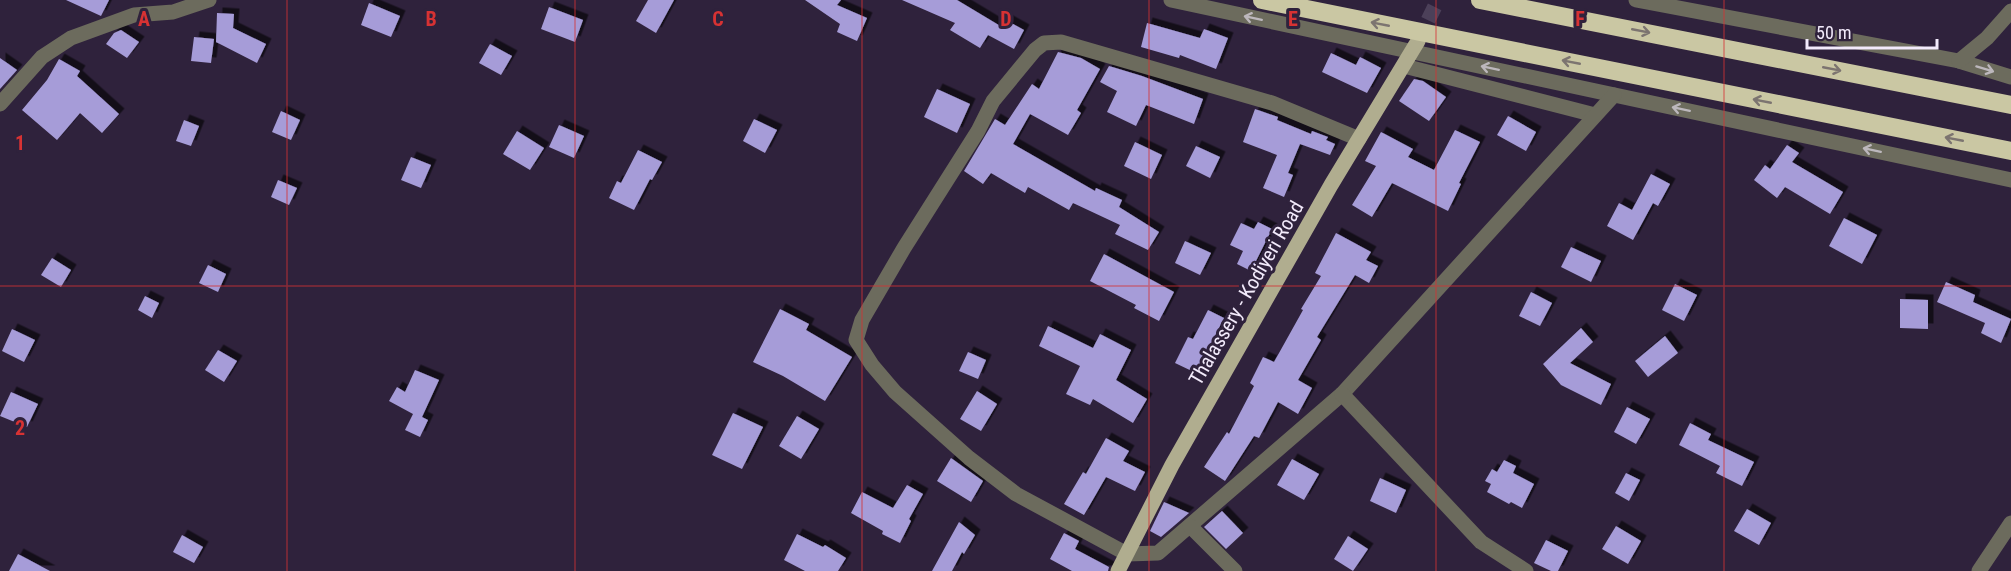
<svg xmlns="http://www.w3.org/2000/svg" width="2011" height="571" viewBox="0 0 2011 571" font-family="'Roboto Condensed',sans-serif">
  <style>
    .building { fill: #a69cd8; filter: url(#shadow) }
    .lines { fill: none; stroke-linecap: round; stroke-linejoin: round }
    .major-tunnel { stroke: #4c4059; stroke-width: 15; stroke-dasharray: 15 8; stroke-linecap: butt }
    .minor { stroke: #6c6b5d; stroke-width: 15 }
    .major { stroke: #b0ad8f; stroke-width: 15 }
    .highway { stroke: #cac7a3; stroke-width: 18 }
    .oneway { stroke: #bcb7bc }
    .oneway2 { stroke: #7c7470 }
    .grid { fill: none; stroke: #d73233; stroke-width: 1.5; stroke-opacity: 0.55 }
    .labels { text-anchor: middle; dominant-baseline: central; stroke-width: 6; stroke-linejoin: round; paint-order: stroke }
    .street-label { font-size: 20px; fill: #f2eafb; stroke: #2f223c }
    .grid-label { font-size: 20px; text-anchor: middle; font-weight: bold; fill: #d73233; stroke: #2f223c; stroke-width: 6; stroke-linejoin: round; paint-order: stroke }
  </style>
  <defs>
    <filter id="shadow"><feDropShadow dx="5.5" dy="-5.5" stdDeviation="0" flood-color="#0009"/></filter>
  </defs>
  <rect width="100%" height="100%" fill="#2f223c"/>
  <g class="building">
    <polygon points="66,0 109,0 101,16"/>
    <polygon points="648,0 674,0 656,33 636,21"/>
    <polygon points="805,0 841,0 837,5 867,18 857,41 837,32 840,24"/>
    <polygon points="902,0 957,0 1002,27 1006,20 1024,30 1014,49 988,35 980,48 950,30 955,23"/>
    <polygon points="369,3 400,16 391,37 361,25"/>
    <polygon points="549,7 583,20 575,42 541,29"/>
    <polygon points="217,13 234,14 233,28 266,44 257,63 216,42"/>
    <polygon points="1147,23 1200,38 1204,29 1228,38 1216,69 1180,55 1179,58 1141,47"/>
    <polygon points="121,30 139,42 127,58 106,44 114,33"/>
    <polygon points="194,37 214,39 211,63 191,61"/>
    <polygon points="490,44 512,56 501,75 479,63"/>
    <polygon points="1058,52 1081,58 1100,69 1077,110 1081,113 1068,135 1030,114 1013,144 1095,191 1096,188 1122,200 1119,207 1159,232 1148,250 1115,234 1120,225 1073,203 1069,210 1028,187 1025,193 991,173 983,184 964,171 995,119 1005,125 1032,84 1039,89"/>
    <polygon points="1331,53 1356,65 1360,57 1381,68 1367,93 1322,72"/>
    <polygon points="0,58 17,70 0,89"/>
    <polygon points="59,59 80,71 77,76 119,114 102,133 80,113 57,140 22,110 47,80"/>
    <polygon points="1109,66 1142,76 1203,99 1194,124 1146,105 1136,126 1107,112 1117,91 1100,82"/>
    <polygon points="1414,79 1423,81 1446,97 1429,121 1399,101"/>
    <polygon points="937,89 970,104 957,133 924,117"/>
    <polygon points="1255,109 1278,117 1277,120 1311,134 1312,131 1328,137 1326,140 1335,144 1330,155 1300,144 1288,173 1293,175 1284,197 1263,188 1277,155 1243,142"/>
    <polygon points="281,111 300,120 291,140 272,132"/>
    <polygon points="1508,116 1536,132 1526,151 1497,135"/>
    <polygon points="754,119 777,130 765,153 743,141"/>
    <polygon points="184,120 199,126 191,146 176,141"/>
    <polygon points="559,125 584,136 574,158 549,147"/>
    <polygon points="1455,130 1480,142 1459,183 1461,184 1448,211 1392,183 1372,217 1352,205 1376,166 1365,161 1381,132 1413,149 1408,157 1434,170"/>
    <polygon points="517,131 544,148 530,170 503,154"/>
    <polygon points="1135,142 1162,155 1151,179 1124,166"/>
    <polygon points="1787,145 1799,153 1792,162 1843,192 1830,214 1785,187 1777,198 1754,180 1765,165 1770,169"/>
    <polygon points="1196,146 1220,157 1210,178 1186,166"/>
    <polygon points="638,150 662,162 652,180 650,179 634,210 609,198 617,181 621,183"/>
    <polygon points="411,157 431,165 421,188 401,180"/>
    <polygon points="1651,174 1670,184 1658,206 1653,203 1633,240 1607,226 1619,203 1632,210"/>
    <polygon points="278,180 297,188 289,205 271,197"/>
    <polygon points="1844,218 1877,235 1862,264 1829,246"/>
    <polygon points="1258,222 1272,229 1251,271 1237,264 1243,251 1230,245 1241,223 1254,229"/>
    <polygon points="1336,233 1371,252 1366,260 1378,266 1369,283 1355,275 1317,337 1321,340 1298,380 1312,388 1298,414 1278,402 1259,438 1254,436 1225,481 1204,467 1227,432 1229,434 1254,386 1250,383 1263,357 1274,362 1303,310 1301,309 1321,276 1315,273"/>
    <polygon points="1185,241 1211,253 1200,275 1175,263"/>
    <polygon points="1571,247 1601,261 1591,282 1561,267"/>
    <polygon points="1104,254 1174,292 1159,321 1134,308 1136,305 1090,281"/>
    <polygon points="52,258 71,270 61,287 41,275"/>
    <polygon points="208,265 226,274 218,292 199,283"/>
    <polygon points="1946,282 1975,295 1973,302 2011,319 2001,343 1981,333 1985,323 1937,302"/>
    <polygon points="1675,284 1697,295 1684,321 1662,310"/>
    <polygon points="1531,292 1552,303 1540,326 1519,316"/>
    <polygon points="145,296 159,303 152,318 138,310"/>
    <polygon points="1900,299 1928,300 1928,329 1900,328"/>
    <polygon points="780,309 809,324 806,330 852,357 825,401 783,376 753,362"/>
    <polygon points="1208,310 1224,318 1196,373 1175,363 1188,337 1193,339"/>
    <polygon points="1048,326 1093,348 1100,334 1131,350 1116,380 1147,399 1133,423 1093,399 1090,405 1066,394 1080,366 1039,346"/>
    <polygon points="1581,328 1593,342 1570,363 1611,384 1601,405 1561,385 1543,364"/>
    <polygon points="12,329 35,340 24,362 2,351"/>
    <polygon points="1665,336 1678,353 1648,377 1635,361"/>
    <polygon points="218,350 237,361 224,382 205,370"/>
    <polygon points="968,352 986,360 978,379 959,371"/>
    <polygon points="415,370 439,380 422,417 428,420 420,437 405,430 413,414 389,401 397,387 405,392"/>
    <polygon points="977,391 997,404 981,431 960,419"/>
    <polygon points="11,392 38,404 27,427 0,416"/>
    <polygon points="1627,407 1650,419 1636,444 1614,432"/>
    <polygon points="733,413 763,427 742,469 712,455"/>
    <polygon points="797,416 819,429 801,459 779,446"/>
    <polygon points="1690,423 1711,434 1708,440 1754,462 1742,486 1716,473 1720,466 1679,445"/>
    <polygon points="1106,438 1129,451 1123,461 1145,472 1135,491 1106,477 1084,515 1064,504 1083,472 1086,474"/>
    <polygon points="951,458 983,481 971,502 937,481"/>
    <polygon points="1292,459 1319,474 1304,500 1277,485"/>
    <polygon points="1504,460 1516,466 1513,473 1534,484 1522,508 1511,502 1509,504 1487,492 1491,484 1485,481 1492,469 1497,472"/>
    <polygon points="1626,473 1640,480 1629,501 1615,493"/>
    <polygon points="1380,478 1406,490 1396,513 1370,501"/>
    <polygon points="907,485 923,494 909,519 911,521 900,543 882,534 883,531 851,513 862,492 893,508"/>
    <polygon points="1164,502 1189,513 1161,537 1150,531"/>
    <polygon points="1747,509 1771,523 1759,545 1734,531"/>
    <polygon points="1222,511 1243,533 1226,549 1204,527"/>
    <polygon points="959,522 975,535 964,554 962,552 952,571 932,571"/>
    <polygon points="1616,526 1641,541 1628,564 1602,549"/>
    <polygon points="1064,533 1079,541 1075,549 1109,567 1108,571 1072,571 1050,559"/>
    <polygon points="797,534 823,547 825,545 846,558 838,571 805,571 784,560"/>
    <polygon points="182,535 203,547 194,563 173,552"/>
    <polygon points="1348,536 1368,549 1353,571 1334,559"/>
    <polygon points="1546,540 1568,551 1558,571 1551,571 1534,563"/>
    <polygon points="18,554 50,571 9,571"/>
  </g>
  <g class="lines">
    <polyline class="major-tunnel" points="1418,41 1438,0"/>
    <g class="minor">
      <polyline points="1171,0 2011,180"/>
      <polyline points="1636,0 1959,61 2011,77"/>
      <polyline points="1959,61 1987,38 2011,11"/>
      <polyline points="1404,66 1595,115"/>
      <polyline points="0,104 42,57 71,38 134,15 173,12 209,0"/>
      <polyline points="1359,139 1272,103 1061,42 1044,43 1035,50 993,101 978,131 904,248 862,320 856,340 872,365 895,392 969,458 1016,494 1127,554 1158,553 1342,394 1614,95"/>
      <polyline points="1342,394 1481,542 1526,571"/>
      <polyline points="1190,526 1235,571"/>
      <polyline points="1979,571 2011,523"/>
    </g>
    <polyline class="major" points="1118,571 1172,465 1331,185 1418,41"/>
    <g class="highway">
      <polyline points="1262,0 2011,151"/>
      <polyline points="1480,0 2011,105"/>
    </g>
  </g>
  <defs><path id="oneway-shaft" d="M-6 0H5M1.5-3L5.5 0L1.5 3" fill="none" stroke-width="1.6" stroke-linecap="round" stroke-linejoin="round" transform="scale(1.5)"/></defs>
  <g class="oneway">
    <use href="#oneway-shaft" transform="translate(1253 18) rotate(-168)"/>
    <use href="#oneway-shaft" transform="translate(1490 68) rotate(-168)"/>
    <use href="#oneway-shaft" transform="translate(1985 69) rotate(17)"/>
    <use href="#oneway-shaft" transform="translate(1681 109) rotate(-168)"/>
    <use href="#oneway-shaft" transform="translate(1872 150) rotate(-168)"/>
  </g>
  <g class="oneway2">
    <use href="#oneway-shaft" transform="translate(1380 24) rotate(-169)"/>
    <use href="#oneway-shaft" transform="translate(1641 31) rotate(11)"/>
    <use href="#oneway-shaft" transform="translate(1571 62) rotate(-169)"/>
    <use href="#oneway-shaft" transform="translate(1832 69) rotate(11)"/>
    <use href="#oneway-shaft" transform="translate(1762 101) rotate(-169)"/>
    <use href="#oneway-shaft" transform="translate(1954 139) rotate(-169)"/>
  </g>
  <path class="grid" d="M287,0V571M575,0V571M862,0V571M1149,0V571M1436,0V571M1724,0V571M0,286H2011"/>
  <g class="labels">
    <g class="street-label">
      <text transform="translate(1246 293) rotate(-60)">Thalassery - Kodiyeri Road</text>
    </g>
  </g>
  <g class="grid-label">
    <text x="144" y="26">A</text>
    <text x="431" y="26">B</text>
    <text x="718" y="26">C</text>
    <text x="1006" y="26">D</text>
    <text x="1293" y="26">E</text>
    <text x="1580" y="26">F</text>
    <text x="20" y="150">1</text>
    <text x="20" y="435">2</text>
  </g>
  <path d="M1807 39v9h130v-9" fill="none" stroke="#f2eafb" stroke-width="3"/>
  <text x="1816" y="39" font-size="18" fill="#f2eafb" stroke="#2f223c" stroke-width="4.5" paint-order="stroke">50 m</text>
</svg>
